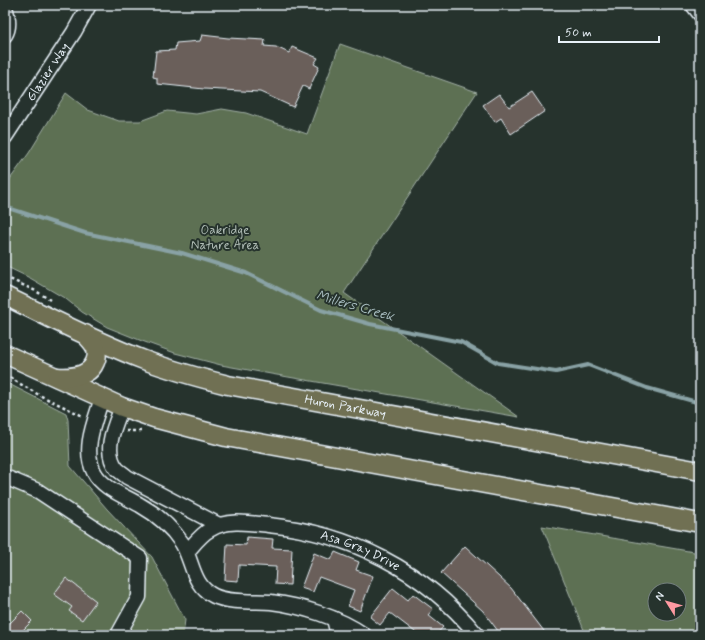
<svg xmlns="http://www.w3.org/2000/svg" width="705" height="640" viewBox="0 0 705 640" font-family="Mynerve,sans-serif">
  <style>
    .green { fill: #5d7053; stroke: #a2b0a6; fill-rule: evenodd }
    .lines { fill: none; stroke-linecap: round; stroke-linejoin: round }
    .stream { stroke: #89a2a5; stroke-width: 4 }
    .building { fill: #6b5f5a; stroke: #e8f1f8 }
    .minor-casing { stroke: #e8f1f8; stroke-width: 17 }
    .major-casing { stroke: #e8f1f8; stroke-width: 21 }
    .path { stroke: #e8f1f8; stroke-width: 2.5; stroke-dasharray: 3 3; stroke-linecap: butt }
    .minor { stroke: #26332d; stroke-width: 14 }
    .major { stroke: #706f52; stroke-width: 18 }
    .labels { text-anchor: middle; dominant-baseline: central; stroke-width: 4; stroke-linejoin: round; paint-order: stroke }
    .street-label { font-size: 13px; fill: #e8f1f8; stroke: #26332d }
    .park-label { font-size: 13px; fill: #b0bdb6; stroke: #26332d }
    .water-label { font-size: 14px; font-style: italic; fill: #a8bdc0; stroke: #26332d }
  </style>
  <rect width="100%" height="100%" fill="#26332d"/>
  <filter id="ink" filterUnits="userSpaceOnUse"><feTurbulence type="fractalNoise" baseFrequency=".025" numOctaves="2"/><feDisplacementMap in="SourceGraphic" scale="8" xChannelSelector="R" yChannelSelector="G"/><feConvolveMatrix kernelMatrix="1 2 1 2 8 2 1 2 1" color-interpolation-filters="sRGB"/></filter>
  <g filter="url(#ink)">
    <g class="green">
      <polygon points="340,44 477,92 344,293 519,417 271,374 221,365 175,353 142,341 107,327 82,312 66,299 30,278 5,266 5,186 29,153 66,93 88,110 119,121 140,121 167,111 196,114 222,109 246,113 307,134"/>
      <polygon points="5,382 66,413 68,420 70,466 107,509 152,557 185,620 183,635 5,635"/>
      <path d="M542,526L700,553V635H586ZM655,590H679V614H655Z"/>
    </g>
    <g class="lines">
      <polyline class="stream" points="5,207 85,233 182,253 246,273 321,310 370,324 461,342 498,363 556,372 588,365 647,388 700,403"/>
    </g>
    <g class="building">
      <polygon points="202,35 228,38 265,40 264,46 276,47 289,53 292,47 318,58 314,64 319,67 309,89 303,86 293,107 260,92 204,89 157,84 157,78 153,77 156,51 175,50 176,43 200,41"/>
      <polygon points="532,92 545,111 511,134 501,118 495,122 483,105 499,94 509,107"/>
      <polygon points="247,537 273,539 272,548 292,549 290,585 275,584 276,567 239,565 238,581 225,580 227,544 246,545"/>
      <polygon points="465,546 511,588 547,635 501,635 483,611 441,573"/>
      <polygon points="335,552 359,562 356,570 373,576 360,611 348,606 354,590 319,577 313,592 301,588 314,553 331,560"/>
      <polygon points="66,578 96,601 82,620 69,611 72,607 54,594"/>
      <polygon points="393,588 408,600 413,594 433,609 428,615 443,627 436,635 419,635 390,613 380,625 370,617"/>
      <polygon points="22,611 32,621 18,635 5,635 5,628"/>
    </g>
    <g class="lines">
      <g class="minor-casing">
        <g id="minor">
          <polyline points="693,5 700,14"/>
          <path d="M5,8C8,16 10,27 5,35"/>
          <path id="s1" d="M5,137L74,32L89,5"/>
          <path d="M102,398C95,421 82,449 94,472C102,488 125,496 140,505C156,514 172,528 182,543C193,561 192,586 214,596C229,603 254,601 271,602C302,606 338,617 364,635"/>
          <path d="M122,407C115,425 102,451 117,469C120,472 124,474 127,477L219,525"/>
          <polyline points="5,477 38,491 140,558 139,597 118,635"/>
          <path id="s2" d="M187,552C194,544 201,534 211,529C227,519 250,523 268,525C350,533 424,570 477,635"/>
          <polyline points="334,619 338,635"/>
        </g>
      </g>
      <g class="major-casing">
        <g id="major">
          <path id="s3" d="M5,296C51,318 96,342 144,360C171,370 200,378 228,385L700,471"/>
          <polyline points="5,354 122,407 154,418 226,437 700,523"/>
          <path d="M57,377C71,378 89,377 95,362C97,358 97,353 96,349C94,343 89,339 85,334"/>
        </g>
      </g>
      <g class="path">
        <polyline points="5,277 36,291 50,300"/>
        <polyline points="5,374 17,382 39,395 83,416"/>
        <polyline points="126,431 143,431"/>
      </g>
      <use href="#minor" class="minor"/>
      <use href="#major" class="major"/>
    </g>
  </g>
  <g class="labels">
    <g class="street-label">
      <text stroke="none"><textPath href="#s1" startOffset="78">Glazier Way</textPath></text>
      <text stroke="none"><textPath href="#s3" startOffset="360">Huron Parkway</textPath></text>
      <text stroke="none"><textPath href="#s2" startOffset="188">Asa Gray Drive</textPath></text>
    </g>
    <g class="park-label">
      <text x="225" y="230">Oakridge<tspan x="225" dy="15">Nature Area</tspan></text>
    </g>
    <g class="water-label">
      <text transform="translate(355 306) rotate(16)">Millers Creek</text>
    </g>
  </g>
  <rect width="705" height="640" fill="none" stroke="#26332d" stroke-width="20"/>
  <rect x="10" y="10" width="685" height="620" fill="none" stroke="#e8f1f8" stroke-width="1.5" filter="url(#ink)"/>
  <g transform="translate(667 602) rotate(307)"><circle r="19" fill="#26332d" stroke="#747f7e"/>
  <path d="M0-3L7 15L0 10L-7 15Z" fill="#ff9aa2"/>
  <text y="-6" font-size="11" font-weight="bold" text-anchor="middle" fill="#e8f1f8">N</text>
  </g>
  <path d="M559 36v6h100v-6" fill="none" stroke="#e8f1f8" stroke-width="2"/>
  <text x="565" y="36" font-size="12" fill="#e8f1f8" stroke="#26332d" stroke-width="3" paint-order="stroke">50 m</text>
</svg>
